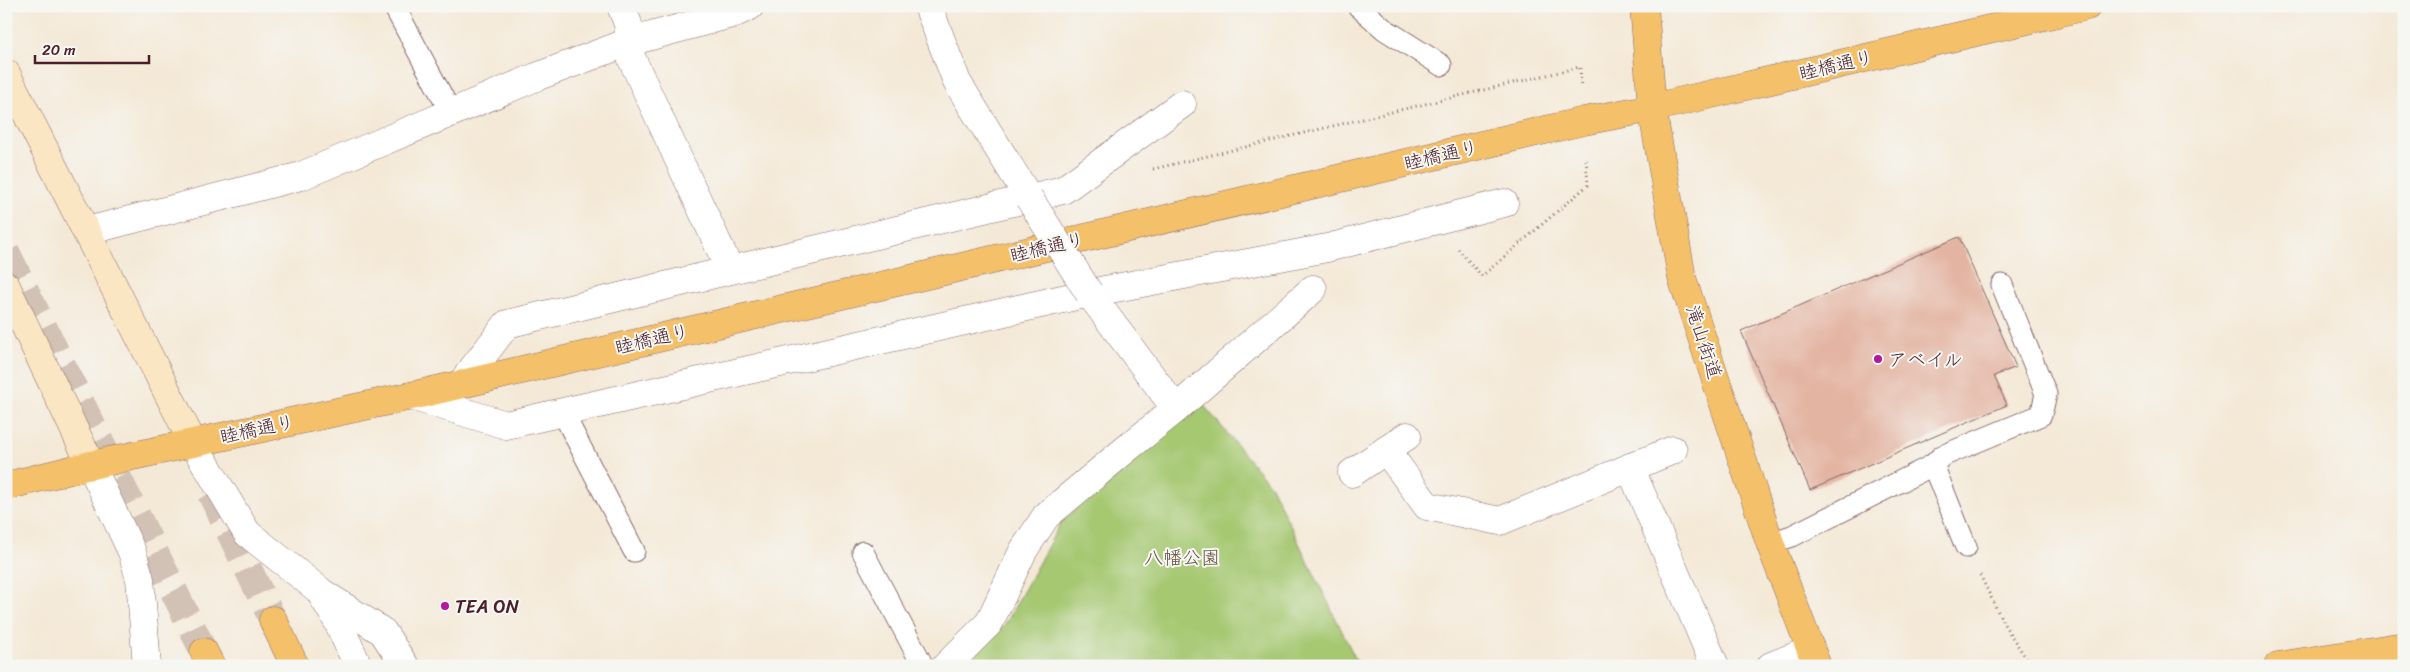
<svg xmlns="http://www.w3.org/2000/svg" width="2410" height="672" viewBox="0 0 2410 672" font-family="Sriracha,'Klee One',sans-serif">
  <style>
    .green { fill: #a5c871; stroke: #78744e }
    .building { fill: #e3b4a1 }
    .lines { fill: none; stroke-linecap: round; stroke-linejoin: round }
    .highway-tunnel { stroke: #d2c1b5; stroke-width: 28; stroke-dasharray: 28 14; stroke-linecap: butt }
    .lane-casing { stroke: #866667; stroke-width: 23 }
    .street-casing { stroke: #866667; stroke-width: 29 }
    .secondary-casing { stroke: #866667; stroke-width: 29 }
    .primary-casing { stroke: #866667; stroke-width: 29 }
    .highway-casing { stroke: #866667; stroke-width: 29 }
    .path { stroke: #866667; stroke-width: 3; stroke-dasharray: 1 4; stroke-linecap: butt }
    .lane { stroke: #fff; stroke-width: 21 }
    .street { stroke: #fff; stroke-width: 28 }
    .secondary { stroke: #fbe6c3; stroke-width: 28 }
    .primary { stroke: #f4c16a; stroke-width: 28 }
    .highway { stroke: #f4c16a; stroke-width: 28 }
    .street-bridge-casing { stroke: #866667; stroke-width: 29; stroke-linecap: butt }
    .street-bridge { stroke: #fff; stroke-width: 28 }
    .poi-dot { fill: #b5179e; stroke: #f6f6f2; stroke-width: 2 }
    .labels { text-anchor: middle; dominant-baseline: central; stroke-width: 4; stroke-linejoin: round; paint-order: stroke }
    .street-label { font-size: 19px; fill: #4a1f2b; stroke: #f6f6f2 }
    .poi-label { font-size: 19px; fill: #4a1f2b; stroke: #f6f6f2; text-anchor: start }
    .park-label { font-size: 19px; fill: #655240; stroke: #f6f6f2 }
  </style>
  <rect width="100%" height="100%" fill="#f6f6f2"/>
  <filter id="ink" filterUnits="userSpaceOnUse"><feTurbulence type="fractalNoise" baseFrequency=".02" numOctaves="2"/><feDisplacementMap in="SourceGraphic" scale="10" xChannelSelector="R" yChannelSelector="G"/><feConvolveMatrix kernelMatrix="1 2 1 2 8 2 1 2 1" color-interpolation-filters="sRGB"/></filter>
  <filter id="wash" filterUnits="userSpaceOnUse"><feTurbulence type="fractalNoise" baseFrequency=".0096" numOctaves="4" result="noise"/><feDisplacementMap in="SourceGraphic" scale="20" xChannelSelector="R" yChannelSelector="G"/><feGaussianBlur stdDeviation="1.12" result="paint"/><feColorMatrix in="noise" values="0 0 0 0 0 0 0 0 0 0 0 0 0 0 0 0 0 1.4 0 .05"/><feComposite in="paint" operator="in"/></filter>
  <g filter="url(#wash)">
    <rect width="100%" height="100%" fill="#f4e9d7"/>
    <polygon class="green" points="1201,402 1271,486 1359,666 965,666 1006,623 1060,524 1126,461"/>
    <g id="blocks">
      <polygon class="building" points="1959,237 2016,367 1994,376 2007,405 1810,490 1741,331"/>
    </g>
  </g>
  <g filter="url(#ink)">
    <use href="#blocks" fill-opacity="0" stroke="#866667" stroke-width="1"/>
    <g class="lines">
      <g class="highway-tunnel">
        <polyline points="6,252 204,652"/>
        <polyline points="211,493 273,620"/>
      </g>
      <g class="lane-casing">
        <g id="lane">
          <polyline points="394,6 451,113"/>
          <polyline points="1358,6 1384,29 1441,65"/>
          <polyline points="563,413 634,551"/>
          <polyline points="1933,465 1966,547"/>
          <polyline points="1770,543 1792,536 1933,465 1942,456 2041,415 2046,394 2002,285"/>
          <polyline points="863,552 923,666"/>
        </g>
      </g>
      <g class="street-casing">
        <g id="street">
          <polyline points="621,6 628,24 631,57 730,270"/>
          <polyline points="928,6 957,82 1029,198"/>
          <polyline points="87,231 301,176 536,77 629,42 735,13 750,6"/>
          <polyline points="461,384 507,324 1063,190 1182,104"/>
          <polyline points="411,396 506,425 1089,293 1327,248 1504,203"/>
          <polyline points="1176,409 1313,289"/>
          <polyline points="193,443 247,533 319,590 337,620 358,666"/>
          <polyline points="1386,450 1427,506 1500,521 1673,450"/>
          <polyline points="91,465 132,552 140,579 147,666"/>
          <polyline points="1630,467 1715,666"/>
          <polyline points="1352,473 1407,436"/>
          <polyline points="324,594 383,632 405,666"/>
          <polyline points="946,666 989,623 1023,551 1046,516 1125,450 1176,409 1089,293"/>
          <polyline points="1771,666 1811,650"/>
        </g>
      </g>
      <g class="secondary-casing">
        <g id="secondary">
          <polyline points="6,73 193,443"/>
          <polyline points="6,286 91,465"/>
        </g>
      </g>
      <g class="primary-casing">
        <g id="primary">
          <polyline points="6,486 91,465 411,396 1584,121 1652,108 2087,6"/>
          <polyline points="2278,666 2404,646"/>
        </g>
      </g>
      <g class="highway-casing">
        <g id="highway">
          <polyline points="1644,6 1652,108 1682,278 1770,543 1817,666"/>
          <polyline points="273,620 295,666"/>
          <polyline points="204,652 211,666"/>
        </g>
      </g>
      <g class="path">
        <polyline points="1153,169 1580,67 1581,87"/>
        <polyline points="1458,249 1482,276 1588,185 1586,156"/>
        <polyline points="1980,575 2005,626 2031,666"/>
      </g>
      <use href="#lane" class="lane"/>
      <use href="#street" class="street"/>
      <use href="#secondary" class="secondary"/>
      <use href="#primary" class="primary"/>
      <use href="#highway" class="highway"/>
      <g class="street-bridge-casing">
        <polyline id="street-bridge" points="1029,198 1089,293"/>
      </g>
      <use href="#street-bridge" class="street-bridge"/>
    </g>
  </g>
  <g class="poi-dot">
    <circle cx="1878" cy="359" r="5"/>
    <circle cx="445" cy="606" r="5"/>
  </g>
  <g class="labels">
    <g class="street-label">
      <text transform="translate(1836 65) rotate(-13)">睦橋通り</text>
      <text transform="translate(1441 155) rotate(-13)">睦橋通り</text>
      <text transform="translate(1047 247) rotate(-13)">睦橋通り</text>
      <text transform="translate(652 339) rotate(-13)">睦橋通り</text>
      <text transform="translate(1704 342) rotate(72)">滝山街道</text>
      <text transform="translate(257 429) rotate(-12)">睦橋通り</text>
    </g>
    <g class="poi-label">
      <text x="1888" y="359">アベイル</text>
      <text x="455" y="606">TEA ON</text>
    </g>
    <g class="park-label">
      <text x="1182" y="557">八幡公園</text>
    </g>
  </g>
  <rect width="2410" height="672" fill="none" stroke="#f6f6f2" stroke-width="25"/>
  <path d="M35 55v8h114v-8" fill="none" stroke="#4a1f2b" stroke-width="2.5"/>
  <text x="42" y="55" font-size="15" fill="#4a1f2b" stroke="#f6f6f2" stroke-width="4" paint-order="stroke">20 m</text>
</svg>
